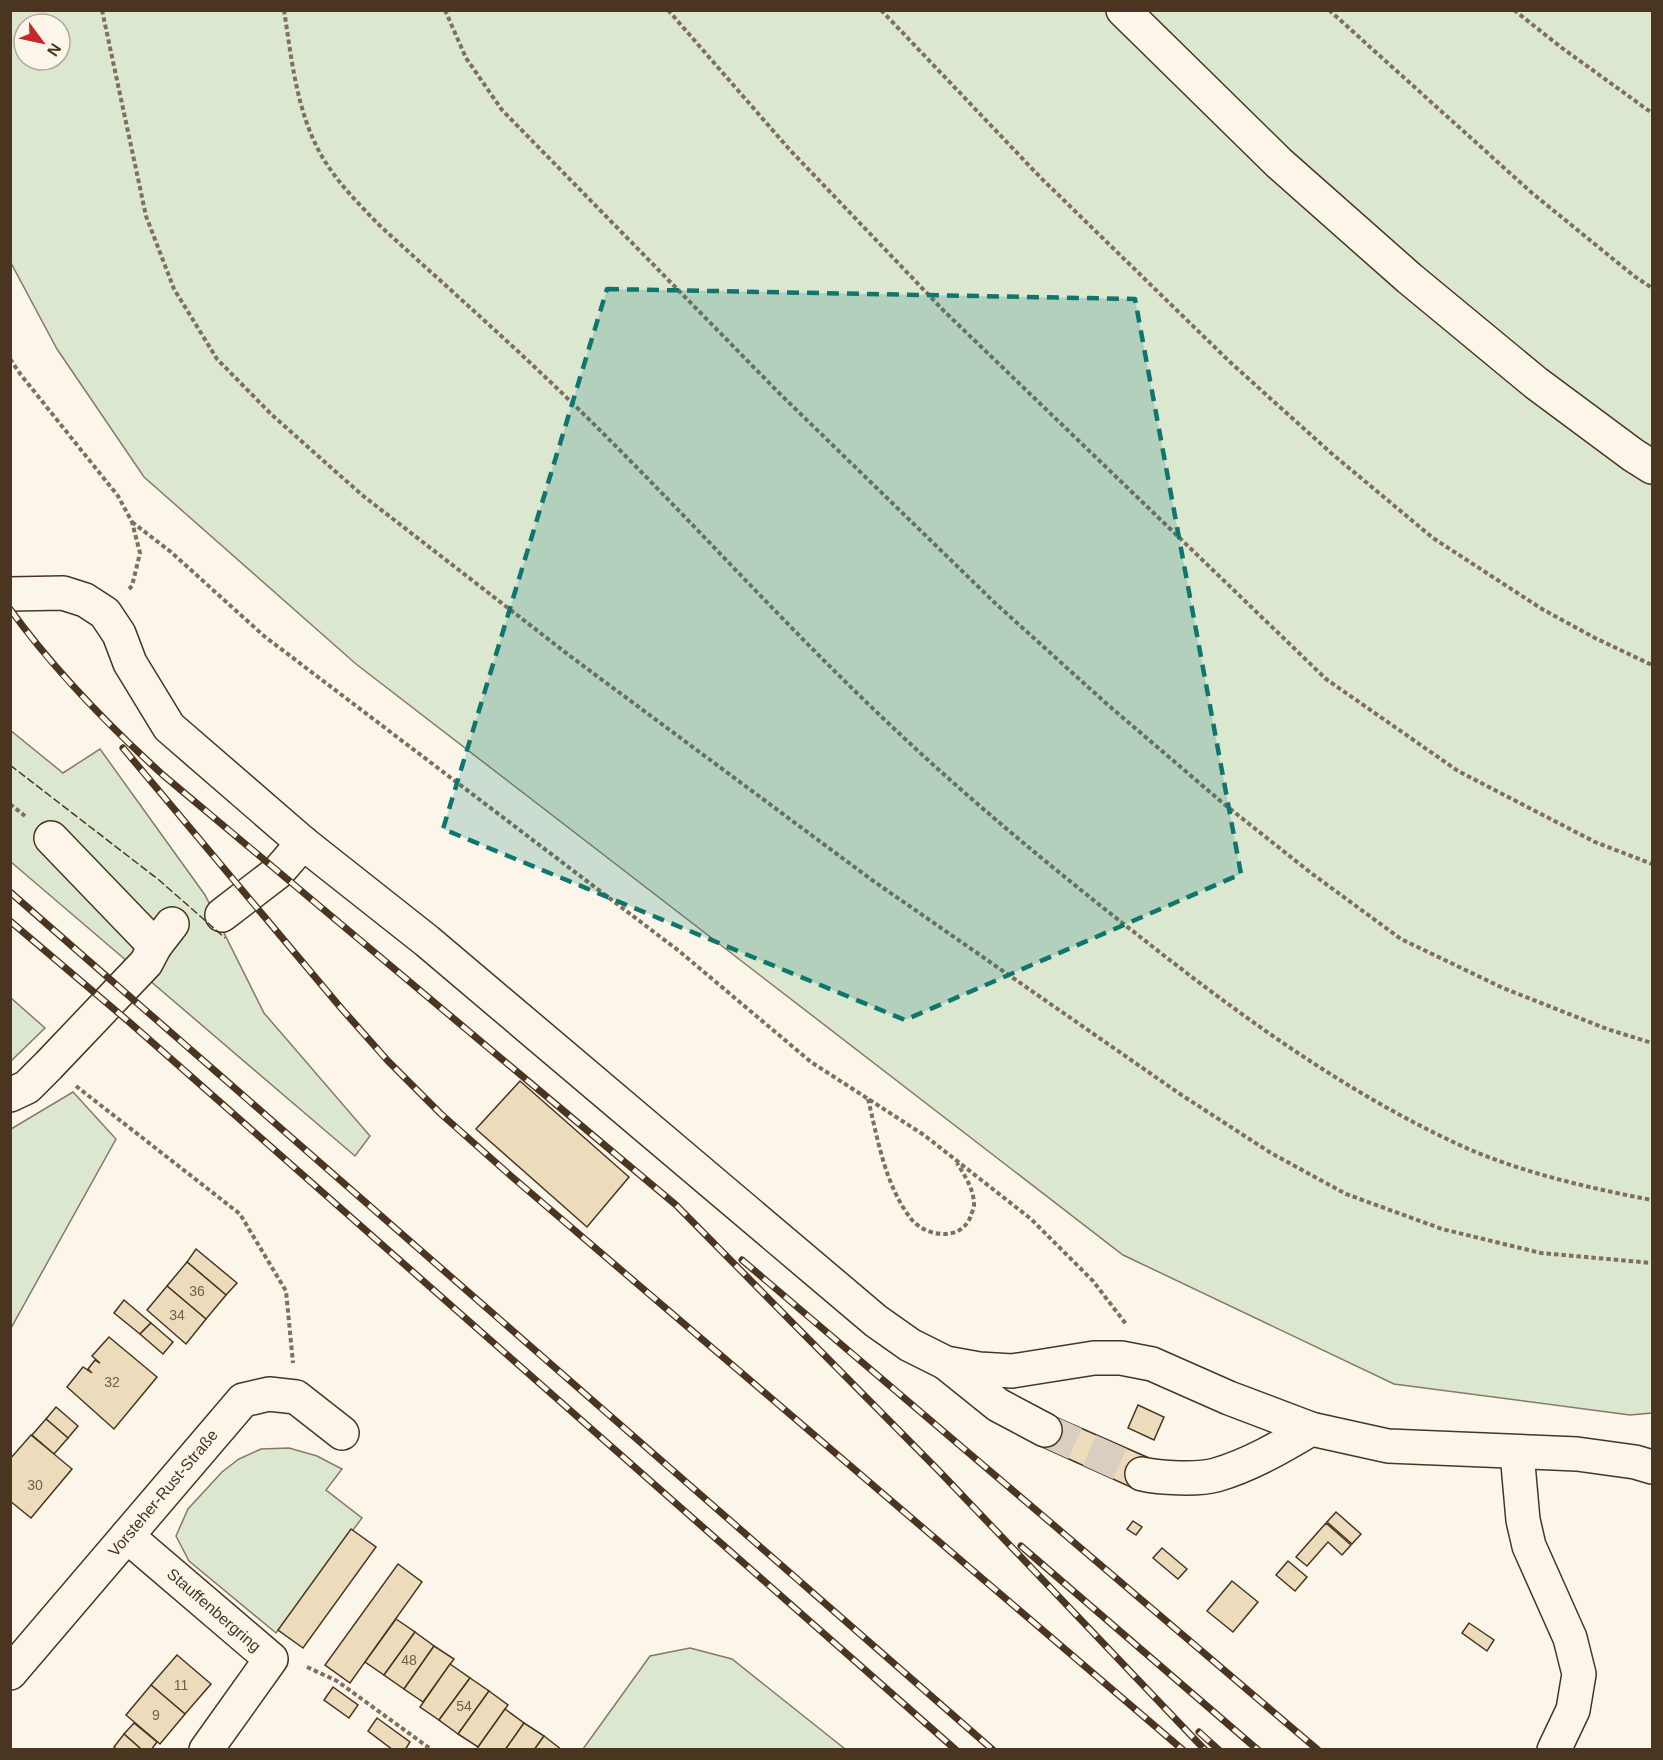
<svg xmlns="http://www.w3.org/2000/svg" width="1663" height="1760" viewBox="0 0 1663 1760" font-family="Arial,sans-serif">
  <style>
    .green { fill: #dce7d0; stroke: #887966; stroke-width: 1.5; fill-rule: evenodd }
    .building { fill: #ecdcbc; stroke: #4a3520; stroke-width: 1.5 }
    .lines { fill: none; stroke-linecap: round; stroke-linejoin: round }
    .minor-tunnel { stroke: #d8cfc1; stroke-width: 33; stroke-dasharray: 33 16; stroke-linecap: butt }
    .minor-casing { stroke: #4a3520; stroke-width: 36 }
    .path { stroke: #7f6f5c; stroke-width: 4; stroke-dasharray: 4.5 3; stroke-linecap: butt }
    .minor { stroke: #fbf6e9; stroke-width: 33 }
    .rail-casing { stroke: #4a3520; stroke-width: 7 }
    .rail { stroke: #fbf6e9; stroke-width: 4.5; stroke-dasharray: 14; stroke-linecap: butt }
    .fence { stroke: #4a3520; stroke-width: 1.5; stroke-dasharray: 8 3; stroke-linecap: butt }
    .marked { fill: #0f766e; fill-opacity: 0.2; stroke: #0f766e; stroke-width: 4.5; stroke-dasharray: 12 8; stroke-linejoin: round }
    .labels { text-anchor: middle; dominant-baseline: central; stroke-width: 4.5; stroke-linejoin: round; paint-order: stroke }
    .number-label { font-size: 14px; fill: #725f47 }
    .street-label { font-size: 16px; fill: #4a3520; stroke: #fbf6e9 }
  </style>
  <rect width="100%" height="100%" fill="#fbf6e9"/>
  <g class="green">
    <path d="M10,11H1652V1413L1630,1415L1394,1384L1123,1255L356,664L144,477L57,349L11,263ZM24,24H60V60H24Z"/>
    <polygon points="10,730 63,773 100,749 205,895 264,1013 370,1136 355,1156 11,862"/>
    <polygon points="11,998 45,1028 11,1061"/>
    <polygon points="73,1092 116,1139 11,1328 11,1129"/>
    <polygon points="289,1448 317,1456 342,1469 326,1490 362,1518 276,1633 189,1561 176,1536 188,1509 222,1472 239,1459 261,1449"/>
    <polygon points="690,1648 732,1659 845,1749 583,1749 650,1656"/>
  </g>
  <g class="building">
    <polygon points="520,1081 629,1177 587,1227 476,1129"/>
    <polygon points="196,1249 237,1283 226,1295 187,1262"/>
    <polygon points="187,1262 226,1295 206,1319 167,1286"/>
    <polygon points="167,1286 206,1319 186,1344 147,1310"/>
    <polygon points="124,1300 151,1323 140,1334 114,1313"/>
    <polygon points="151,1323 173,1342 163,1354 140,1334"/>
    <polygon points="109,1337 157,1377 114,1429 67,1387 83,1367 92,1373 88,1369 95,1360 100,1363 92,1356"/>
    <polygon points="1138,1405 1164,1417 1154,1440 1128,1428"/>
    <polygon points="56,1407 78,1426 68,1438 46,1419"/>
    <polygon points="1051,1415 1149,1458 1135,1489 1038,1445"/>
    <polygon points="46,1419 68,1438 54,1454 32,1435"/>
    <polygon points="31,1435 72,1469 31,1518 10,1501 10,1459"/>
    <polygon points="1336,1512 1361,1534 1352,1544 1327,1522"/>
    <polygon points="1133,1521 1142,1527 1136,1535 1127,1529"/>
    <polygon points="1326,1523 1351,1545 1342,1555 1328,1542 1307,1566 1296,1557"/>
    <polygon points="351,1529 376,1547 303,1648 278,1630"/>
    <polygon points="1162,1548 1187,1569 1178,1579 1153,1558"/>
    <polygon points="1288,1561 1307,1577 1295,1591 1276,1575"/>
    <polygon points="398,1564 422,1582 350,1683 325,1665"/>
    <polygon points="1232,1581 1258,1602 1233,1632 1207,1611"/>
    <polygon points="396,1619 415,1632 384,1675 365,1662"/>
    <polygon points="1469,1623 1494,1640 1487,1651 1462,1633"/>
    <polygon points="415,1632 434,1646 404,1689 384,1675"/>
    <polygon points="434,1646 454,1659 423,1702 404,1689"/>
    <polygon points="177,1655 211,1684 185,1714 151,1685"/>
    <polygon points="450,1664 470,1678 439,1720 420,1707"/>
    <polygon points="470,1678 489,1691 458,1734 439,1720"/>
    <polygon points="151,1685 185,1714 160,1744 126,1715"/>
    <polygon points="333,1687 358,1705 349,1718 324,1700"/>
    <polygon points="489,1691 508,1705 478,1747 458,1734"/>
    <polygon points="505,1709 524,1723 505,1750 476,1750"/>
    <polygon points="377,1718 410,1742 405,1750 393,1750 368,1731"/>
    <polygon points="134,1723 157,1742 151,1750 142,1750 124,1734"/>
    <polygon points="524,1723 544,1736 534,1750 505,1750"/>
    <polygon points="124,1734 142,1750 117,1750 114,1747"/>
    <polygon points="544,1736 562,1750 534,1750"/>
  </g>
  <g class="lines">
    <polyline class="minor-tunnel" points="1045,1430 1142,1474"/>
    <g class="minor-casing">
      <g id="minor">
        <polyline points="1123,10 1279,163 1409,278 1536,383 1633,455 1652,467"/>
        <polyline points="10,594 63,593 85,600 105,613 119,634 130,663 169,727 303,843 427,941 876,1321 910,1345 946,1363 979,1369 1012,1371 1094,1358 1121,1358 1152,1364 1229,1398 1311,1429 1388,1446 1577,1454 1635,1462 1652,1467"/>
        <polyline points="51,838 155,946"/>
        <polyline points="222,915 278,872 303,843"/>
        <polyline points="10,1095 27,1087 49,1065 146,963 155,946 172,924"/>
        <polyline points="947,1364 998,1405 1045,1430"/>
        <polyline points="1517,1453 1523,1520 1529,1546 1570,1638 1579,1674 1573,1710 1554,1750"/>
        <path d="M1142,1474C1160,1478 1198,1480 1216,1475C1250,1465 1281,1447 1311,1429"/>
        <polyline points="127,1536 271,1659 206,1750"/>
        <polyline points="10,1673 243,1400 269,1394 296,1397 342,1433"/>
      </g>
    </g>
    <g class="path">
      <polyline points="102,10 146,216 174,289 217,359 272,415 362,495 570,656 872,880 1180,1094 1271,1153 1346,1194 1442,1229 1541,1253 1652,1263"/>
      <path d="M284,10C292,61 297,118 326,163C340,185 359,204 377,223C439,280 503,336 564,395C674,501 775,616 886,721C969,800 1058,873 1148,943C1246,1020 1350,1095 1464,1147C1523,1173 1589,1188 1652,1200"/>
      <polyline points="445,10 466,58 502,110 778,392 995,603 1108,705 1224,804 1311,873 1401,939 1503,988 1607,1029 1652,1043"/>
      <polyline points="668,10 789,149 944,311 1326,679 1458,771 1595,842 1652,864"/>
      <polyline points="881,10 1040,177 1231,363 1331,453 1433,538 1542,609 1595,638 1652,665"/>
      <polyline points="1329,10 1532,193 1634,276 1652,288"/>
      <polyline points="1514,10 1562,48 1652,113"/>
      <polyline points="10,359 21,375 118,496 132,522 140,553 132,586 129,589"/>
      <polyline points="132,522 171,552 264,636 679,951 811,1062 924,1135 1031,1219 1093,1281 1126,1324"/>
      <polyline points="10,804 25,816"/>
      <polyline points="76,1086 240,1214 286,1291 293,1363"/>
      <path d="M868,1099C878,1140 885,1186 912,1220C927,1237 960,1241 970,1218C971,1214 974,1209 974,1205C974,1189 965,1176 957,1163"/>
      <polyline points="307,1667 337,1681 432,1750"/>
    </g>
    <use href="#minor" class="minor"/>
    <g class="rail-casing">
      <g id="rail">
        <path d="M10,609C54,670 107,724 163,775L676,1205L939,1471L1205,1750"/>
        <polyline points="123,748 341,1008 388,1061 441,1114 511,1176 1183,1750"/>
        <polyline points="10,892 993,1750"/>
        <polyline points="10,921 128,1021 956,1750"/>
        <polyline points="742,1260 1318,1750"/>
        <polyline points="1021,1546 1258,1750"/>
        <polyline points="1199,1732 1219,1750"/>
      </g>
    </g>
    <use href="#rail" class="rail"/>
    <polyline class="fence" points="10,765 159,880 225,938"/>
  </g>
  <path class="marked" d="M607,289L1135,299L1241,874L905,1020L443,829Z"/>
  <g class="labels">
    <g class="number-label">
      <text x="197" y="1291">36</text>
      <text x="177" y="1315">34</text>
      <text x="112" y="1382">32</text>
      <text x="35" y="1485">30</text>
      <text x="409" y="1660">48</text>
      <text x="181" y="1685">11</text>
      <text x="464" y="1706">54</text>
      <text x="156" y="1715">9</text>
    </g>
    <g class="street-label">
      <text transform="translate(163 1493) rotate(-50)">Vorsteher-Rust-Straße</text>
      <text transform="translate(214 1610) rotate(41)">Stauffenbergring</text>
    </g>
  </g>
  <rect width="1663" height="1760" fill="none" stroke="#4a3520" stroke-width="24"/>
  <g transform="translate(42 42) rotate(123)"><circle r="28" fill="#fbf6e9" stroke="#b4a999" stroke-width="1.5"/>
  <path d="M0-4.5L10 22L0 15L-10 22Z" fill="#c62828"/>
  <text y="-9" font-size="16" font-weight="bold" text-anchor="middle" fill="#4a3520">N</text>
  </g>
</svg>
